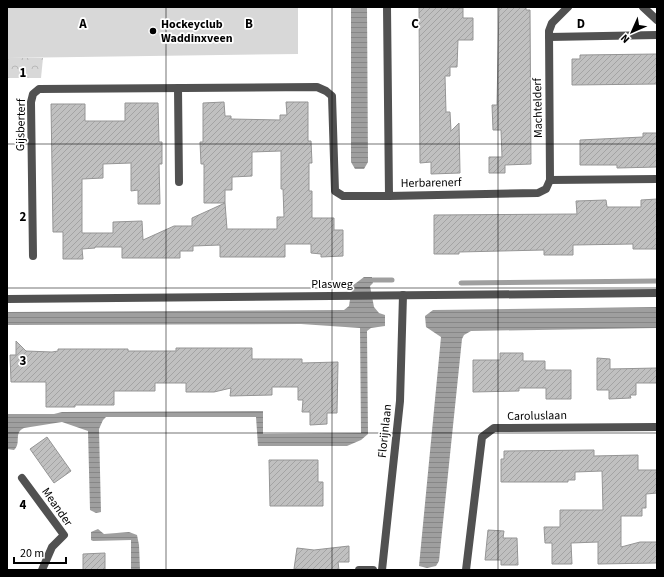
<svg xmlns="http://www.w3.org/2000/svg" width="664" height="577" viewBox="0 0 664 577" font-family="'Source Sans 3',sans-serif">
  <style>
    .forest { fill: url(#forest-crowns) }
    .pitch { fill: #d8d8d8 }
    .water { fill: url(#water-rules) }
    .lines { fill: none; stroke-linecap: round; stroke-linejoin: round }
    .stream { stroke: #9f9f9f; stroke-width: 5 }
    .building { fill: url(#building-hatch); stroke: #959595 }
    .minor { stroke: #515151; stroke-width: 8 }
    .grid { fill: none; stroke: #000; stroke-width: 1; stroke-opacity: 0.55 }
    .poi-dot { fill: #000; stroke: #fff; stroke-width: 1.5 }
    .labels { text-anchor: middle; dominant-baseline: central; stroke-width: 3.5; stroke-linejoin: round; paint-order: stroke }
    .poi-label { font-size: 12px; font-weight: bold; fill: #000; stroke: #fff; text-anchor: start }
    .street-label { font-size: 12px; fill: #000; stroke: #fff }
    .grid-label { font-size: 13px; text-anchor: middle; font-weight: bold; fill: #000; stroke: #fff; stroke-width: 3.5; stroke-linejoin: round; paint-order: stroke }
  </style>
  <defs>
    <pattern id="forest-crowns" width="20" height="18" patternUnits="userSpaceOnUse"><rect width="20" height="18" fill="#d8d8d8"/><path d="M2 6a3 3 0 1 1 6 0M12 15a3 3 0 1 1 6 0" fill="none" stroke="#b8b8b8"/></pattern>
    <pattern id="water-rules" width="6" height="5" patternUnits="userSpaceOnUse"><rect width="6" height="5" fill="#9f9f9f"/><path d="M0 2.5h6" fill="none" stroke="#878787"/></pattern>
    <pattern id="building-hatch" width="6" height="6" patternUnits="userSpaceOnUse"><rect width="6" height="6" fill="#c0c0c0"/><path d="M-1 1l2-2M0 6l6-6M5 7l2-2" fill="none" stroke="#a3a3a3"/></pattern>
  </defs>
  <rect width="100%" height="100%" fill="#fff"/>
  <polygon class="forest" points="7,58 43,58 41,78 7,78"/>
  <polygon class="pitch" points="7,7 298,7 298,54 7,58"/>
  <g class="water">
    <polygon points="351,7 367,7 368,162 364,169 355,169 351,162"/>
    <path d="M364,277H372L373,283L370,286L374,307L379,313L385,315V326L371,328L367,331L368,434L361,440L347,446H258L256,417H106L103,420L99,429L101,512L96,513L90,510L88,431L62,422L24,428C13,433 22,443 14,450L7,449L8,414H54L62,412L263,411V434L361,433L360,328L301,324L7,325V312L344,310L349,306L352,286Z"/>
    <polygon points="657,307 657,328 471,331 464,335 462,339 439,561 436,566 427,568 419,566 441,337 426,327 425,316 433,310"/>
    <polygon points="98,529 104,534 129,532 137,535 139,545 140,570 131,570 131,540 93,541 91,540 91,532"/>
  </g>
  <g class="lines">
    <g class="stream">
      <polyline points="373,280 392,280"/>
      <polyline points="461,283 657,281"/>
    </g>
  </g>
  <g class="building">
    <polygon points="419,7 463,8 463,18 473,18 473,40 458,40 457,67 450,67 450,76 445,76 446,112 450,112 451,131 459,123 460,173 431,174 431,162 420,163"/>
    <polygon points="499,7 526,7 526,10 530,10 531,164 505,165 505,173 489,173 489,157 502,157 501,130 493,130 492,105 497,105"/>
    <polygon points="657,54 657,84 572,85 572,59 580,59 580,55"/>
    <polygon points="224,102 225,116 231,116 231,119 280,120 280,115 287,115 286,102 308,102 308,141 311,141 312,163 309,163 309,191 312,191 312,218 334,218 334,230 343,230 343,256 321,257 321,254 311,253 311,244 285,244 285,257 220,257 220,245 193,246 193,251 180,251 180,258 122,258 122,247 95,247 95,248 82,249 83,259 63,259 63,232 53,232 51,104 85,104 85,121 125,121 125,103 158,103 159,142 162,142 162,164 159,164 160,204 138,204 138,190 131,191 131,163 103,164 103,178 82,179 82,233 113,233 113,222 142,221 143,240 174,226 192,226 192,218 225,203 227,229 277,229 277,217 284,217 283,189 281,189 281,151 252,152 252,176 232,177 232,190 225,190 225,203 204,203 204,164 201,164 200,142 203,142 203,103"/>
    <polygon points="643,133 657,133 657,167 617,168 617,165 580,165 580,140 643,137"/>
    <polygon points="657,199 657,249 633,249 633,244 573,245 573,255 544,255 544,250 459,252 459,254 434,254 434,215 577,214 576,201 606,200 607,207 641,207 641,200"/>
    <polygon points="16,341 26,351 52,352 58,351 58,349 128,349 128,351 176,351 176,348 252,348 252,359 302,359 302,363 338,362 337,413 327,413 327,424 310,425 310,412 302,412 303,400 298,400 298,387 272,387 272,395 230,396 231,388 214,392 186,392 186,383 155,383 155,391 114,391 114,405 75,405 75,407 46,407 46,382 11,382 10,355 16,355"/>
    <polygon points="500,353 523,353 523,361 545,361 545,370 571,370 571,399 546,399 546,388 519,388 519,391 473,392 473,360 500,360"/>
    <polygon points="597,358 610,359 610,369 657,368 657,383 636,383 636,395 630,395 631,398 609,399 609,390 597,390"/>
    <polygon points="47,437 71,471 54,483 30,449"/>
    <polygon points="594,450 594,456 638,455 638,470 657,470 657,493 646,494 646,508 642,508 642,516 621,516 621,547 640,542 657,542 657,563 598,564 598,542 571,543 572,564 552,564 552,543 545,543 544,527 560,527 560,510 603,510 602,471 575,472 575,480 568,480 568,482 501,482 501,459 504,459 504,451"/>
    <polygon points="269,460 318,460 318,482 323,482 323,506 270,506"/>
    <polygon points="488,530 504,531 503,538 517,538 518,565 501,565 501,560 485,560"/>
    <polygon points="349,546 349,562 338,562 339,570 294,569 297,548 314,550"/>
    <polygon points="105,553 105,570 83,570 83,554"/>
  </g>
  <g class="lines">
    <g class="minor">
      <polyline points="387,7 389,196 538,193 546,189 550,180 657,179"/>
      <polyline points="643,7 657,20"/>
      <polyline points="549,37 657,35"/>
      <polyline points="178,88 179,182"/>
      <polyline points="550,180 549,31 552,23 568,7"/>
      <polyline points="33,256 31,102 33,94 39,89 317,87 326,91 332,96 335,191 343,196 389,196"/>
      <polyline points="7,299 657,293"/>
      <polyline points="22,478 64,535 52,547 42,570"/>
      <polyline points="359,570 373,570"/>
      <polyline points="382,570 400,401 403,295"/>
      <polyline points="466,570 482,437 494,428 657,427"/>
    </g>
  </g>
  <path class="grid" d="M166,7V570M332,7V570M498,7V570M7,144H657M7,288H657M7,433H657"/>
  <circle class="poi-dot" cx="153" cy="31" r="4"/>
  <g class="labels">
    <g class="poi-label">
      <text x="161" y="24">Hockeyclub<tspan x="161" dy="14">Waddinxveen</tspan></text>
    </g>
    <g class="street-label">
      <text transform="translate(538 108) rotate(-91)">Machtelderf</text>
      <text transform="translate(21 125) rotate(-89)">Gijsberterf</text>
      <text transform="translate(431 183) rotate(-1)">Herbarenerf</text>
      <text x="332" y="284">Plasweg</text>
      <text transform="translate(537 416) rotate(-1)">Caroluslaan</text>
      <text transform="translate(385 431) rotate(-84)">Florijnlaan</text>
      <text transform="translate(57 507) rotate(55)">Meander</text>
    </g>
  </g>
  <g class="grid-label">
    <text x="83" y="28">A</text>
    <text x="249" y="28">B</text>
    <text x="415" y="28">C</text>
    <text x="581" y="28">D</text>
    <text x="23" y="77">1</text>
    <text x="23" y="221">2</text>
    <text x="23" y="365">3</text>
    <text x="23" y="509">4</text>
  </g>
  <rect width="664" height="577" fill="none" stroke="#000000" stroke-width="16"/>
  <g transform="translate(632 32) rotate(225)" stroke="#ffffff" stroke-width="3" paint-order="stroke">
  <path d="M0-3L7 15L0 10L-7 15Z" fill="#000000"/>
  <text y="-6" font-size="11" font-weight="bold" text-anchor="middle" fill="#000000">N</text>
  </g>
  <path d="M14 557v6h52v-6" fill="none" stroke="#000000" stroke-width="2"/>
  <text x="20" y="557" font-size="12" fill="#000000" stroke="#ffffff" stroke-width="3" paint-order="stroke">20 m</text>
</svg>
